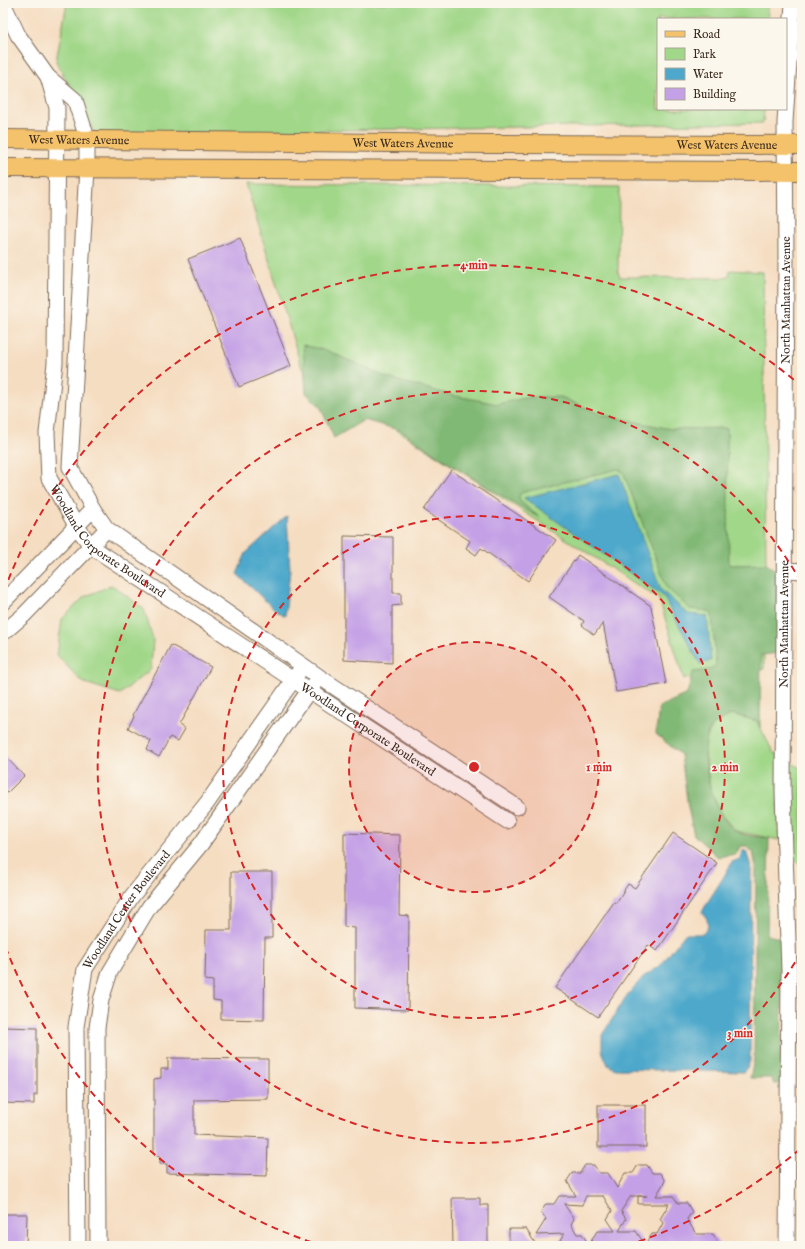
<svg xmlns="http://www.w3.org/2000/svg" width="805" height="1249" viewBox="0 0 805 1249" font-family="'IM FELL English',serif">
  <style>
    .green { fill: #a1d789; stroke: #6e8054 }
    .forest { fill: #80b875; stroke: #5e714a }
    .water { fill: #4ea8cb; stroke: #446974 }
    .building { fill: #c4a0e6; fill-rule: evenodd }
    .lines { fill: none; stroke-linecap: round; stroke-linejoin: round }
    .minor-casing { stroke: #7c6957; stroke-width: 17 }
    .major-casing { stroke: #7c6957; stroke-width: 20 }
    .minor { stroke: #fff; stroke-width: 15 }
    .major { stroke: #f4c26a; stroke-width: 18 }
    .ring { fill: none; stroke: #d62828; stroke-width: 2; stroke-dasharray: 7 5 }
    .labels { text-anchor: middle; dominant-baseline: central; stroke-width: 3; stroke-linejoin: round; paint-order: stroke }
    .street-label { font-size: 12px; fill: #3b2a1e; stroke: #fbf7ec }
    .centre { fill: #d62828; stroke: #fbf7ec; stroke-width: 2 }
    .ring-label { font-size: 12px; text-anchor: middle; font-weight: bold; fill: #d62828; stroke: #fbf7ec; stroke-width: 3; stroke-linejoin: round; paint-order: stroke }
  </style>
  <rect width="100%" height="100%" fill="#fbf7ec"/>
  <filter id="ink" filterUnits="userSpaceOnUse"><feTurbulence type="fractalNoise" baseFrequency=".025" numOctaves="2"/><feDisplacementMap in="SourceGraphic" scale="8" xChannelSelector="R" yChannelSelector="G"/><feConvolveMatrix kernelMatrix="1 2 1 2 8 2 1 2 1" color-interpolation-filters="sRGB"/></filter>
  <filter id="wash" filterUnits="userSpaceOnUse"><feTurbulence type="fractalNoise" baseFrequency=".012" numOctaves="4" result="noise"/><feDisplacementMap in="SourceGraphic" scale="16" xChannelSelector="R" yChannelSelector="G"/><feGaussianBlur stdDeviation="0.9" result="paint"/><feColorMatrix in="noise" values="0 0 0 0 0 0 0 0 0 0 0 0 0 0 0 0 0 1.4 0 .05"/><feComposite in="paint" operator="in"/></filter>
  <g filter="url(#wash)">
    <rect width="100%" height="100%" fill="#f5ddc1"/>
    <g class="green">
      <polygon points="67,3 768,3 768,19 658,19 658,109 764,109 763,123 95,134 56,61"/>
      <polygon points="246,184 619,187 618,272 620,277 725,278 729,276 730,270 763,272 766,564 763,565 764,669 684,679 659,599 302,369"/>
      <polygon points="112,585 144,609 153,639 151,669 120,694 82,682 57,655 62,619 84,597"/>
      <polygon points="732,714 757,721 773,752 778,755 779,840 736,831 720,814 710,787 704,746 712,726"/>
      <polygon points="789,761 802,769 802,866 790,854"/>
    </g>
    <path class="forest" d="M303,345L328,351L388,378L451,395L498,404L529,397H561L602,415L671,429L727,428L729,565L766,564L780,573L779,653L761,655L760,728L757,721L732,714C726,717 715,722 711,727C696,750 712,816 736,831C744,836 759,837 769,838L767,935L783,939L781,1084H774L771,1078H750L754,1060L756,867L753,851H750L747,846H740L736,854L718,857L694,835L688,807L681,755L656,734L659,707L687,694L693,672L704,671L716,666L712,615L708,611L690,609L667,588L623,472L618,469L521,493L519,497L520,501L540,518L456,468L402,431L364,420L334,438L320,406L306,393Z"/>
    <g class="water">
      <polygon points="619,474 661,590 688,614 707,616 711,661 700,664 663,596 524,498"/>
      <polygon points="287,516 290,570 285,616 272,607 237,574 246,553"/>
      <path d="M742,851H746L751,867L750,1060L748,1067L743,1072L616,1069L608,1065L602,1051V1035L609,1024L625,998L643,977L660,966L685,934H703L708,927L707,919L702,912C711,895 723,880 732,862L740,859Z"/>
    </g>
    <g id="blocks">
      <g class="building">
        <polygon points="240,238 291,366 239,387 188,259"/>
        <polygon points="451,470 556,540 528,581 481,548 476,555 466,548 470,541 424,510"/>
        <polygon points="344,536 393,537 393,593 401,593 401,605 392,606 392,663 344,660"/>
        <polygon points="578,555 651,606 666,684 616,692 603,623 594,635 582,625 584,621 549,597"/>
        <polygon points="171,645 211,667 179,725 185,729 178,741 170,737 159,757 147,750 151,741 128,728 134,716 133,715"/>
        <polygon points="3,754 24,776 3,797"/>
        <polygon points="344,833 400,835 399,915 409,916 408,1010 355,1008 355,928 344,927"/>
        <polygon points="673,833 717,863 657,951 648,945 598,1017 555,988 614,902 616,903 628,884 635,888"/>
        <polygon points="231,872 272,872 272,938 265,938 264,1020 221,1019 221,1001 213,1000 213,981 205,980 206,930 231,930"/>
        <polygon points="3,1027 37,1028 37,1095 34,1095 34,1104 3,1103"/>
        <polygon points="168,1058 268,1059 268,1099 194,1100 194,1135 268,1138 267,1176 167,1173 167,1164 160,1164 160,1156 154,1155 154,1079 161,1078 161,1069 168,1069"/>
        <rect x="598" y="1105" width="48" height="42"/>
        <path d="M585,1165H594L599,1173H608L617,1188L625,1173H633L638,1165H647L652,1173H660L665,1181L656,1196H673L678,1203H687L692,1212L687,1219L696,1234H713L720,1246H557L564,1234L536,1235L546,1219L541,1212L546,1204H554L559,1196H576L567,1181L572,1173H580ZM586,1196H603L612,1211L607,1219L615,1231H597L589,1245L582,1234H577L571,1224L574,1219L564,1204L582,1205ZM631,1196H647H638V1204H669L660,1219L663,1223L657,1234H652L645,1245L636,1231H619L626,1219L621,1211Z"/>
        <polygon points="452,1198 480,1198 480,1205 488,1205 488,1246 453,1246"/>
        <polygon points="3,1214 27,1214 26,1246 3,1246"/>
        <polygon points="509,1229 526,1229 537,1246 509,1246"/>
      </g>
    </g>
  </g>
  <g filter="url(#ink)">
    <use href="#blocks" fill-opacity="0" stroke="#7c6957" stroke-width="1"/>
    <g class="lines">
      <g class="minor-casing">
        <g id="minor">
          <polyline points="3,3 18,35 48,77 75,100 87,138 87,168 70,467 93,509 107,529 318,676 517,807"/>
          <path id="s1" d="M48,77L57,108L55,363L47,433L49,478L77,527L92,547L507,821"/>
          <polyline points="786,570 802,571"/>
          <polyline points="3,602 93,509"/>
          <polyline points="3,633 24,615 107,529"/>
          <path id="s2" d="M78,1246L76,1027L85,969L132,896L207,803L298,673"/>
          <polyline points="98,1246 97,1028 101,1000 110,972 149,907 201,844 315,682"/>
          <path id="s3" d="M787,1246L789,971L783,792L786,258L785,122L793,3"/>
        </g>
      </g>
      <g class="major-casing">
        <g id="major">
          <path id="s4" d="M3,139L487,144L802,145"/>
          <polyline points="3,168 802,171"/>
        </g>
      </g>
      <use href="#minor" class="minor"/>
      <use href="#major" class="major"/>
    </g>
  </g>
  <circle cx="474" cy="767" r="125" fill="#d62828" fill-opacity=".12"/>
  <g class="ring">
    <circle cx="474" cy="767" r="125"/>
    <circle cx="474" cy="767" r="251"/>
    <path d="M801 952A376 376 0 1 1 801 582"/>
    <path d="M800 1149A502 502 0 0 1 625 1246M323 1246A502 502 0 0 1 4 943M4 591A502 502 0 0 1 800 385"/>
  </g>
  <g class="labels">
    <g class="street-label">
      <text stroke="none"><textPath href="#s4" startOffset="76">West Waters Avenue</textPath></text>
      <text stroke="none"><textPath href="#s4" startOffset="400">West Waters Avenue</textPath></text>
      <text stroke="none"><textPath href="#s4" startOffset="724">West Waters Avenue</textPath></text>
      <text stroke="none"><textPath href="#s3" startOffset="946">North Manhattan Avenue</textPath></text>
      <text stroke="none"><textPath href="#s1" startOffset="491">Woodland Corporate Boulevard</textPath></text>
      <text stroke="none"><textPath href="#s3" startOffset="622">North Manhattan Avenue</textPath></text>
      <text stroke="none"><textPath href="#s1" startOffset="815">Woodland Corporate Boulevard</textPath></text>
      <text stroke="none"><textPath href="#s2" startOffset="350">Woodland Center Boulevard</textPath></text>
    </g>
  </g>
  <circle cx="474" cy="767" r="6" class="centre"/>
  <g class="ring-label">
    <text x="474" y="269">4 min</text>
    <text x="599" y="771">1 min</text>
    <text x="725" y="771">2 min</text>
    <text x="740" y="1037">3 min</text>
  </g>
  <rect width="805" height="1249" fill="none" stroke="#fbf7ec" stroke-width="16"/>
  <rect x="657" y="18" width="130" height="92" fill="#fbf7ec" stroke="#aea59a"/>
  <rect x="665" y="31" width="20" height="6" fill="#f4c26a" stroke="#aea59a"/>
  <text x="693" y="38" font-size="12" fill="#3b2a1e">Road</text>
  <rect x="665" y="48" width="20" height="12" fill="#a1d789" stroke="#aea59a"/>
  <text x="693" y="58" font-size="12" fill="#3b2a1e">Park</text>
  <rect x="665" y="68" width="20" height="12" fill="#4ea8cb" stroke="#aea59a"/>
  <text x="693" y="78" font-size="12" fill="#3b2a1e">Water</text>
  <rect x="665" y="88" width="20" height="12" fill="#c4a0e6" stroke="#aea59a"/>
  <text x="693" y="98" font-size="12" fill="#3b2a1e">Building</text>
</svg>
